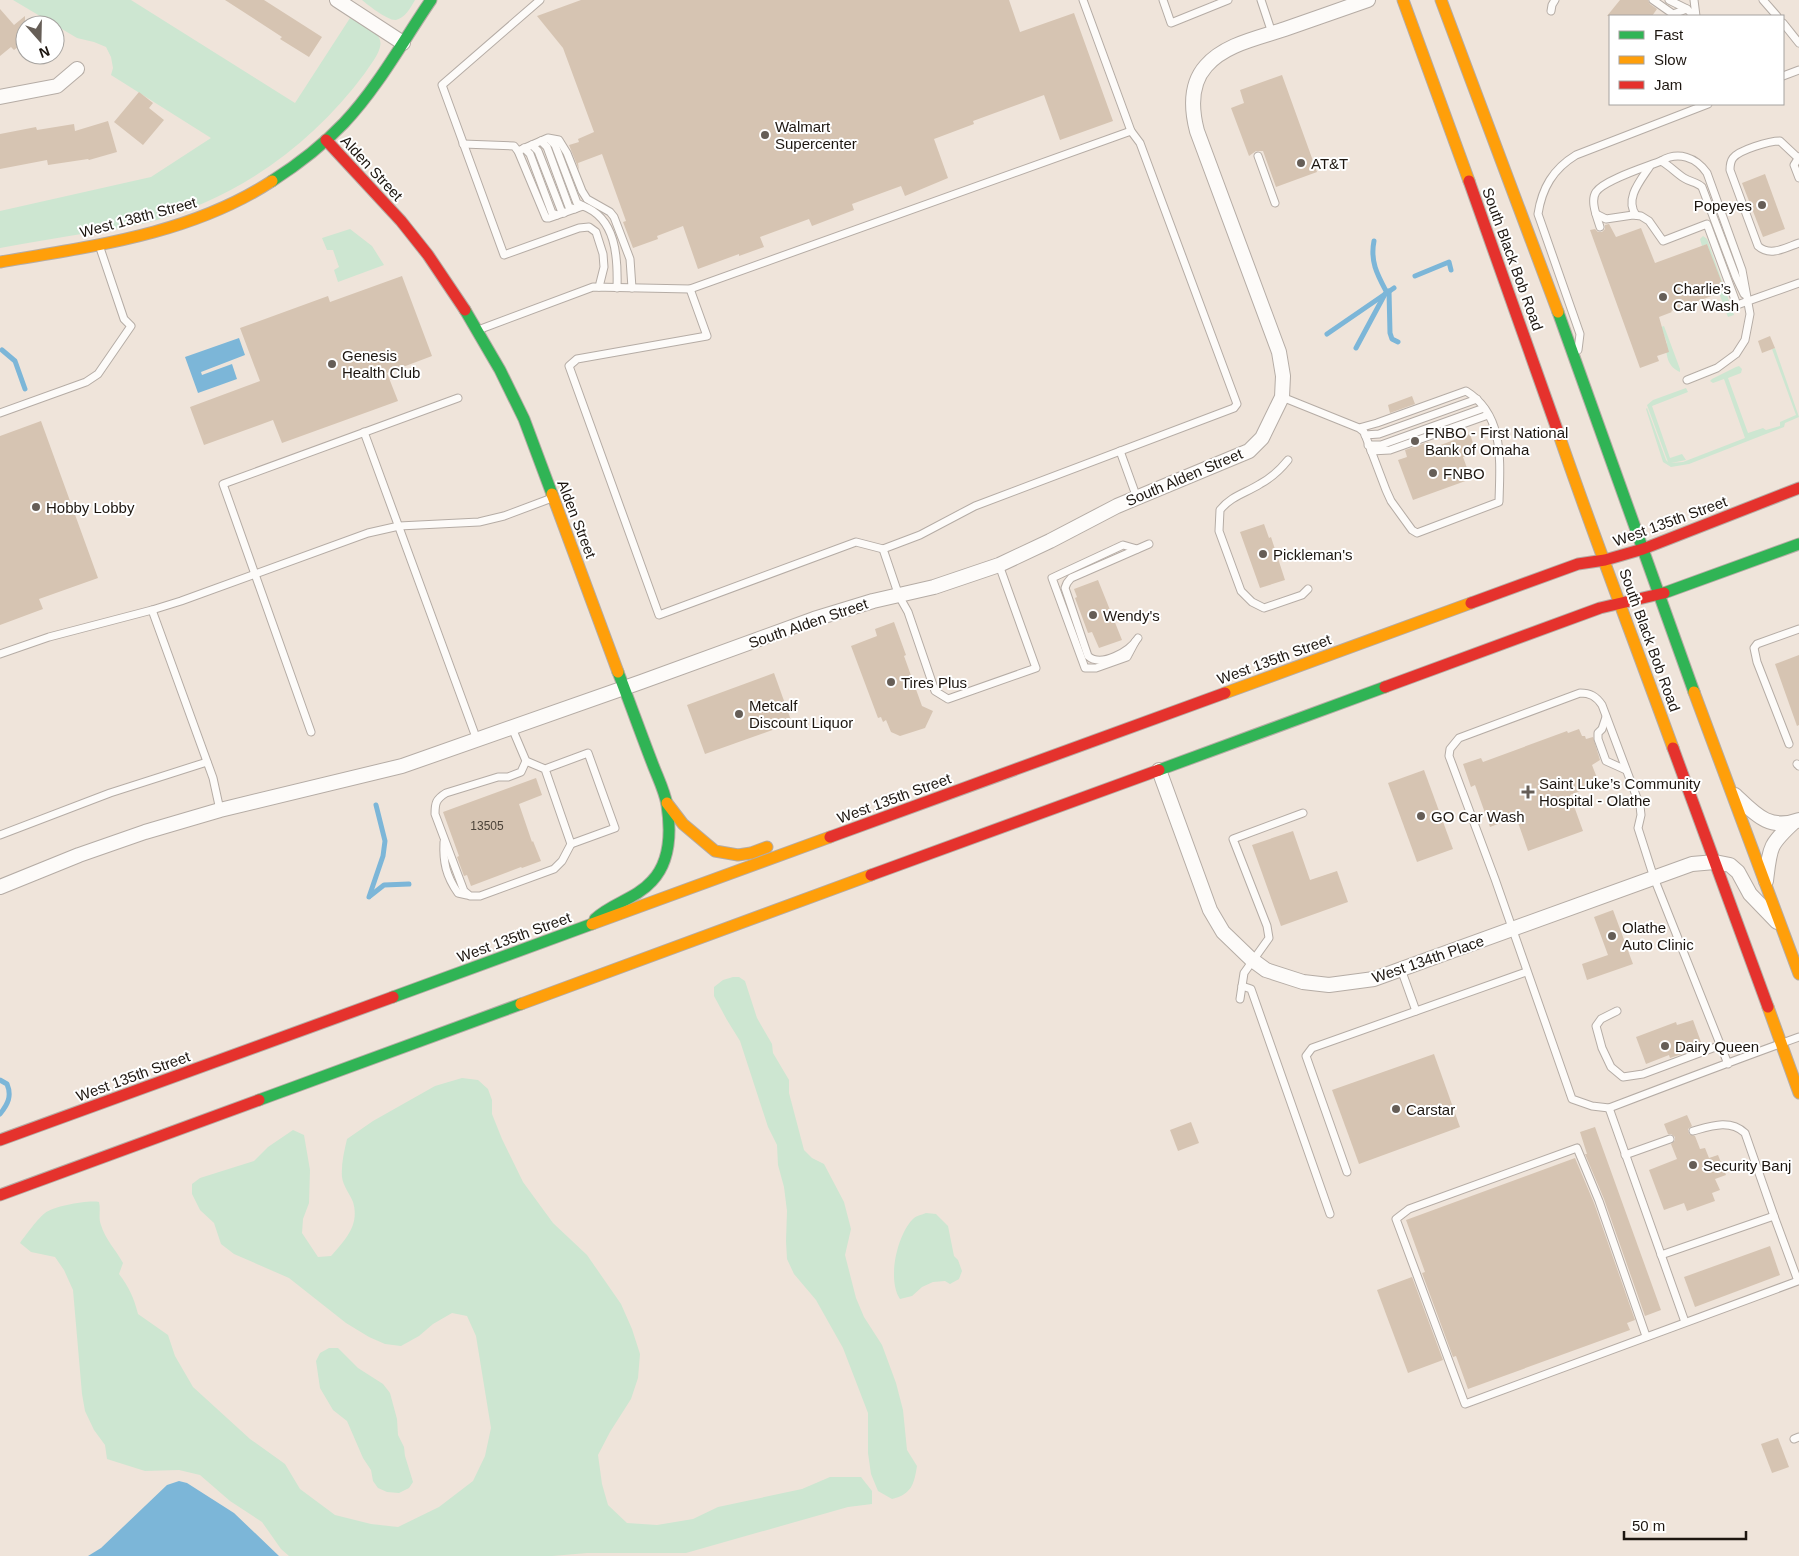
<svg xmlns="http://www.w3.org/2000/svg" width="1799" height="1556" viewBox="0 0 1799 1556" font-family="Helvetica,sans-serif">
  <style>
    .green { fill: #cde6d1 }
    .water { fill: #7cb6d8 }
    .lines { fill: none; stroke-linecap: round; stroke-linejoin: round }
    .stream { stroke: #7cb6d8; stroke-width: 5 }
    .building { fill: #d6c4b2 }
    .lane-casing { stroke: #b5aca5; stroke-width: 9 }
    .street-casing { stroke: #b5aca5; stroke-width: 16 }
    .fast-casing { stroke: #b5aca5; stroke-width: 13 }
    .slow-casing { stroke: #b5aca5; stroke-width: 13 }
    .jam-casing { stroke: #b5aca5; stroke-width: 13 }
    .lane { stroke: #fdfbf9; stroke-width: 7 }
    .street { stroke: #fdfbf9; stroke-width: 14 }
    .fast { stroke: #30b455; stroke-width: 11 }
    .slow { stroke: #ff9f0a; stroke-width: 11 }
    .jam { stroke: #e5322d; stroke-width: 11 }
    .poi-dot { fill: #665e57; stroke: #fff; stroke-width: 2 }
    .labels { text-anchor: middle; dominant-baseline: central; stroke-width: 4; stroke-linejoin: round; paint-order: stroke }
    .number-label { font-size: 12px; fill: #4b4238 }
    .poi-label { font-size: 15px; fill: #1d1610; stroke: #fff; text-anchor: start }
    .street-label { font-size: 15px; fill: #1d1610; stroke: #fff }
  </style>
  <rect width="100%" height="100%" fill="#efe4da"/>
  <g class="green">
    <path d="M13,0H131L295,103L350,18C386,36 389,40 365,73C311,146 235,200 146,223C129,227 111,229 94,232C63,237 31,242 0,248V211L151,177L211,138L111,75L113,68L111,57L106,47L94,42L77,38Z"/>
    <path d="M362,0H415C411,7 405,18 396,20C388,21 368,5 362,0Z"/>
    <polygon points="350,229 372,246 384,265 338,282 334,270 339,267 333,250 327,250 322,238"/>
    <polygon points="1703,236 1707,239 1734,315 1728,317 1719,293 1724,291 1707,244 1702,246 1700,239"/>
    <path d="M1664,326L1680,369V372C1668,367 1666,356 1666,344L1667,343L1661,327Z"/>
    <polygon points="1775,348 1799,417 1785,423 1784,427 1689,464 1671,467 1663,462 1646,409 1647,408 1666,460 1668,462 1647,405 1653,400 1686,388 1688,392 1652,406 1670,458 1682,454 1686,460 1671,463 1683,462 1745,438 1724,379 1713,383 1710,381 1712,379 1736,367 1739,366 1742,369 1741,373 1728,378 1748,433 1763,428 1766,430 1780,426 1780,422 1796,415 1772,349"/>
    <path d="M733,977H739L745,981L757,1018L772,1044L773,1053L789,1080V1093L804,1150L812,1158L824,1164L844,1202L851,1229L845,1255L856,1298L864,1317L882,1345L896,1383L903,1410L907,1450L917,1466C914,1484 912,1494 892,1499L878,1491L871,1474L868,1453V1413L843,1348L816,1300L794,1274L787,1259L786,1241L787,1211L784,1187L778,1165L777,1145L768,1127L740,1041L727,1020L714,996V987L723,980Z"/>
    <path d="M462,1078L478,1080L488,1089L492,1100V1114L502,1139L523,1182L553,1223L587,1255L621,1304L632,1329L640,1354L638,1378L631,1399L610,1432L598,1455L602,1484L608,1505L627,1523L657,1525L693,1519L718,1507L802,1489L830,1477H861L872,1491V1504L848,1507L686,1553H587L552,1556H289L281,1549L262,1522L230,1501L200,1475L179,1470L145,1471L107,1459L105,1445L94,1430L85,1411L82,1394L73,1290L64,1270L55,1257L31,1252L20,1243C25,1236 39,1217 45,1213C55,1206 87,1200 99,1202C101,1210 98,1217 101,1225C105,1239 116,1250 123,1263L119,1274C129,1287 134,1298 138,1314L168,1335L175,1356L193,1387L250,1439L285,1464L300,1489L335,1515L371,1524L398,1527L439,1507L473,1481L485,1456L491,1428L476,1336L467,1316L452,1313L433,1324L419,1336L401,1346L385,1344L369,1337L346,1323L289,1278L234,1254L221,1244L214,1223L200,1210L192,1194V1184L200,1178L254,1161L268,1147L293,1130L304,1135L310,1170L309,1203L303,1219L302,1233L318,1257L331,1256C345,1240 360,1225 353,1202C350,1194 343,1186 342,1177C341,1165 344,1152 347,1139L373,1121L435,1086Z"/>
    <path d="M926,1213L936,1214L948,1226L954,1256L958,1260L962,1271L959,1279L950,1284L945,1281L933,1282L922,1287L912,1296L900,1299C887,1280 897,1236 912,1220C915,1216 921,1215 926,1213Z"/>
    <polygon points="329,1348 338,1348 358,1368 383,1384 390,1393 397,1419 398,1435 404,1447 405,1456 413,1482 409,1488 399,1493 387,1492 378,1488 373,1481 371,1470 363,1458 347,1421 333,1410 320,1388 316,1361 320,1353"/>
  </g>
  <g class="water">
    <polygon points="239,338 245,355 201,372 202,375 232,364 237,379 198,393 185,357"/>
    <polygon points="179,1481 187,1483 234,1513 279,1556 88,1556 101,1548 167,1485"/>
  </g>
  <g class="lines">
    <g class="stream">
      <path d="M1374,241C1370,261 1377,274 1386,291H1389L1390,333L1392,339L1398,342"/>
      <polyline points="1415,276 1449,262 1451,270"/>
      <polyline points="1327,334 1394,288"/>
      <polyline points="1356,348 1385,294"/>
      <polyline points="2,350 15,361 25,389"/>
      <polyline points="370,896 384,885 409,884"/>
      <polyline points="369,897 383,856 385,841 376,805"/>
      <path d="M0,1080L7,1084C12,1096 8,1104 0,1114"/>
    </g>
  </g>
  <g class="building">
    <polygon points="225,0 264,0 322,37 309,57 280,39 282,37"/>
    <polygon points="581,0 1009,0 1020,32 1074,13 1113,121 1060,140 1044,95 973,121 974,124 934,139 948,178 905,196 901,186 852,204 854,210 812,226 809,219 760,237 764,247 739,256 739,254 698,269 683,226 657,236 658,239 633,248 623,222 626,221 602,154 578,163 579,170 569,145 579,142 578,139 594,132 563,48 537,16"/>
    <polygon points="1620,0 1648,0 1650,4 1657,9 1652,16 1607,16"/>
    <polygon points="0,9 14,25 25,16 25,41 14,50 11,47 0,56"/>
    <polygon points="1282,75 1317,172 1276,187 1263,151 1256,151 1249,156 1231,108 1244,103 1240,90"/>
    <polygon points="139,92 153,103 149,108 164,120 143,145 114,122"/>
    <polygon points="108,121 117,152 89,160 88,159 48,165 47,160 0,169 0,134 36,127 37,130 74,124 75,131"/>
    <polygon points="1765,174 1785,229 1763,237 1742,183"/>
    <polygon points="1609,224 1616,237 1641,228 1655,263 1707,244 1725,291 1671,311 1672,312 1659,317 1669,352 1657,356 1659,361 1640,368 1590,230 1595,229 1598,232 1602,232 1605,229 1605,225"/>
    <polygon points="402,276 432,356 387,373 398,401 282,443 273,420 204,445 190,407 260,381 240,328 328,296 330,302"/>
    <polygon points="1770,336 1775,348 1762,353 1758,341"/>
    <polygon points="1412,396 1415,404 1390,413 1388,405"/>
    <polygon points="41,421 98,578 39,599 43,609 0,625 0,436"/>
    <polygon points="1470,434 1476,452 1463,457 1471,479 1413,500 1398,460 1407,457 1405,450 1428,442 1430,449"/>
    <polygon points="1264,524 1269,538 1271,537 1285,580 1260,588 1240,532"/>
    <polygon points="1098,580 1122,640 1099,648 1092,632 1088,633 1075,598 1077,597 1074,589"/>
    <polygon points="894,622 906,655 904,656 922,706 933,711 925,728 900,736 891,732 886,720 883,722 881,717 878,718 851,646 877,636 875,629"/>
    <polygon points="1799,655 1799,725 1797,726 1775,664"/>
    <polygon points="774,673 792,723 705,754 687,705"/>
    <polygon points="1579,729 1582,736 1585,736 1586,739 1593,737 1600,760 1592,765 1599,783 1570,795 1583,831 1528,851 1516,817 1490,827 1475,785 1471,787 1463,764 1481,758 1483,762 1567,731 1568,733"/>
    <polygon points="1424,770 1453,849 1417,862 1388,783"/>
    <polygon points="536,778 542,795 519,804 532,842 533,841 541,861 522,868 521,867 471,886 467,875 464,876 457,857 459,856 443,812"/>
    <polygon points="1293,831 1310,880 1337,871 1348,902 1281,926 1252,845"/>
    <polygon points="1613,910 1633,964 1587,980 1582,964 1608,955 1594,917"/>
    <polygon points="1693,1020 1701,1042 1681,1050 1682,1054 1670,1058 1669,1055 1646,1064 1636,1037 1676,1022 1677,1025"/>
    <polygon points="1434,1054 1460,1127 1359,1164 1332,1090"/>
    <polygon points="1687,1115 1692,1126 1688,1129 1689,1134 1695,1136 1700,1149 1705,1148 1709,1158 1718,1155 1726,1175 1715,1179 1720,1190 1712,1193 1715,1201 1687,1211 1684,1203 1664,1210 1649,1170 1677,1159 1671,1144 1675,1140 1675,1137 1671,1134 1668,1134 1664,1124"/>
    <polygon points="1191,1122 1199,1143 1178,1151 1170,1130"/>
    <polygon points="1595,1127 1661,1310 1645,1316 1604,1199 1585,1154 1587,1154 1580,1132"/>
    <polygon points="1575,1158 1594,1203 1635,1320 1627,1323 1630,1330 1468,1389 1456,1356 1453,1357 1422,1273 1425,1272 1406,1220"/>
    <polygon points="1770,1246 1780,1275 1695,1307 1684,1277"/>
    <polygon points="1412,1277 1443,1360 1408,1373 1377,1290"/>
    <polygon points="1778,1438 1789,1467 1772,1473 1761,1444"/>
  </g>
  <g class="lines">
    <g class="lane-casing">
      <g id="lane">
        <polyline points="540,0 442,85 504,255 579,228 589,227 596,232 603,254 604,267 599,287"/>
        <polyline points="1083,0 1131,131"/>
        <polyline points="1163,0 1171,23 1228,0"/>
        <polyline points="1261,0 1272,33"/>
        <polyline points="1653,0 1673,14 1687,9"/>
        <polyline points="1669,0 1687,9 1694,16"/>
        <polyline points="1694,0 1696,16"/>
        <polyline points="1763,0 1777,16"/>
        <polyline points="1551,11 1552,5 1555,0"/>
        <polyline points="1783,23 1799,43"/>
        <polyline points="1783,76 1799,70"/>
        <polyline points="549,139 555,145 577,203 583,206"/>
        <polyline points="541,141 547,147 569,207 575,209"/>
        <polyline points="463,144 514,146 518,151 548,138 559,140 567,153 582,191 587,199 610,212 614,217 630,259 632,288"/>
        <polyline points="532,145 538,151 561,210 564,213"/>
        <polyline points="524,148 530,154 552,213 557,215"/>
        <path d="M518,151L546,218H549L583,206C616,218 618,257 617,288"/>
        <polyline points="1258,156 1275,203"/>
        <path d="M1797,157L1780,141C1769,141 1739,150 1733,158C1730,162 1730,166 1730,170L1758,246C1770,257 1785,248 1799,243"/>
        <polyline points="1799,157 1794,165 1799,178"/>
        <path d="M1661,161C1678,151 1696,157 1707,173L1742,270L1750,314L1745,340L1736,354L1717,368L1687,380"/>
        <polyline points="1596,214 1606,219 1633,215 1641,216 1649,221 1663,241 1707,224 1737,305 1799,283"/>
        <path d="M1636,215C1624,199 1641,180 1650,166"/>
        <path d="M1600,227C1597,217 1590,201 1596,192C1604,180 1646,167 1661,161C1669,165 1676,173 1684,178C1690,182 1697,182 1702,187L1736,277L1744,294"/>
        <polyline points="690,289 707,336 577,359 569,366 659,615 856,542 883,549"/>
        <polyline points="478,330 593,287 690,289 1131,131 1140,143 1237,404 1234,408 975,506 920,535 883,549 899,596 908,612 935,691 948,699 1036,668 999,565"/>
        <path d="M1578,350L1580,334L1538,214C1542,188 1553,169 1576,155L1708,104"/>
        <path d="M1282,397L1359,428L1364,432L1386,490L1391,501L1412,530L1417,533L1499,502C1500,462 1505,415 1466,391L1377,423L1359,428"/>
        <polyline points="0,413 86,382 98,374 131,326 124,319 99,245"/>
        <polyline points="364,432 477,740"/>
        <polyline points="1365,435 1379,434 1477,399"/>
        <polyline points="1368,445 1381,445 1484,408"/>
        <polyline points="1120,451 1137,498"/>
        <polyline points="1371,451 1390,450 1488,415"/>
        <path d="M1288,460C1280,470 1271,478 1260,484C1246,493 1231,496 1220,510L1219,531L1241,591L1252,602L1264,608L1302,595L1308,589"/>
        <polyline points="152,610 213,778 220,810"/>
        <path d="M1138,638C1130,651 1101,668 1088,656L1065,588L1067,583L1071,578L1149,544"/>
        <polyline points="1135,642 1127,657 1096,668 1085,668 1052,578 1123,545 1137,549"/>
        <polyline points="0,654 49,637 152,610 181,601 368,533 399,526 479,522 504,516 552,498"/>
        <polyline points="1606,717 1602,729 1598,733 1598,739 1606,761 1626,770"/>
        <polyline points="512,728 526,761 545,769 588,753 615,828 571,844 545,769"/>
        <polyline points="311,732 223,484 458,398"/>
        <polyline points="1789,744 1757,662 1754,648 1757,644 1799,629"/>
        <path d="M526,761L521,772L508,777H498L446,793C436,799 435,803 435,814L464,891L470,896H480L554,869L562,861L571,844"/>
        <polyline points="1797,764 1799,766"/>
        <polyline points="0,835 110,793 207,762"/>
        <path d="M444,842C443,862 446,876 458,893L467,895"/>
        <polyline points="1401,969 1416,1011"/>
        <polyline points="1242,986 1251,989 1330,1214"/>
        <polyline points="1240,999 1244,973 1269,938 1267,926 1233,839 1303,813"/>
        <polyline points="1617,1011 1601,1019 1596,1026 1602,1048 1611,1067 1623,1077 1643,1074 1721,1045"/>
        <path d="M1728,1064L1654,878L1638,828L1641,815L1640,806L1602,705C1596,696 1590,693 1580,693L1459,738L1450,749L1449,756L1495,879L1572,1099L1592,1106L1609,1108C1672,1084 1735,1060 1799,1037"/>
        <polyline points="1609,1108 1685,1322"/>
        <polyline points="1625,1155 1670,1139"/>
        <polyline points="1347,1172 1306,1056 1312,1048 1526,972"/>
        <path d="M1661,1255L1774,1216L1745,1133C1730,1119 1711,1126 1693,1131"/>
        <polyline points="1646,1336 1599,1201 1577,1148 1409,1209 1396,1219 1465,1404 1798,1281 1774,1216"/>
        <polyline points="1794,1439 1799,1437"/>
      </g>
    </g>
    <g class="street-casing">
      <g id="street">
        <polyline points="337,0 403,43"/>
        <polyline points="0,97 57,86 77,69"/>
        <polyline points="1159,770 1210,910 1223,932 1251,959 1266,970 1303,982 1329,985 1374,979 1692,864 1715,862 1730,865 1738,872 1750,894 1777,922"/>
        <path d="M1735,795C1755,814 1769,831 1799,820"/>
        <path d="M1766,881C1770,847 1769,845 1794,822"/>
        <path d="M0,887L79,855L145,832L220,810L402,766L641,682L814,619L873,601L934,587L999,565L1050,541L1117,506L1249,451L1262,438L1282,397L1283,376L1279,352L1197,131C1191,108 1190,84 1206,66C1225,44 1259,38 1285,29C1313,19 1340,10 1368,0"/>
      </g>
    </g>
    <g class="fast-casing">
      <g id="fast">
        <path d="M272,181C297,165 323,145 344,123C378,87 403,41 431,0"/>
        <polyline points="465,310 500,370 524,419 552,494"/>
        <polyline points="1558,312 1694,692"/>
        <polyline points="1664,593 1799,544"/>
        <polyline points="1159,770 1385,687"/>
        <path d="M595,919C612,903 636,899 652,881C671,861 671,831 667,805C665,792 658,778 653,765C641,734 630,703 618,672"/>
        <polyline points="393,997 592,924"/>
        <polyline points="259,1100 521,1004"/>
      </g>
    </g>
    <g class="slow-casing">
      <g id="slow">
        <polyline points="1403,0 1469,181"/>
        <polyline points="1441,0 1558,312"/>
        <path d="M0,262C94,246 191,234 272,181"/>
        <path d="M1559,435C1595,540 1635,643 1673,748"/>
        <polyline points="552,494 618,672"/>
        <polyline points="1694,692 1799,974"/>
        <polyline points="1225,693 1471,603"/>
        <polyline points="667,803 683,824 715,851 738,855 751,853 767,847"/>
        <polyline points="592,924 830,837"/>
        <polyline points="521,1004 871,875"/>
        <polyline points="1768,1007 1799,1093"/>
      </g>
    </g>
    <g class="jam-casing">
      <g id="jam">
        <polyline points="326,140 401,221 428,255 465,310"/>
        <polyline points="1469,181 1559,435"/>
        <polyline points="1471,603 1578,564 1605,560 1643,549 1799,488"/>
        <polyline points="1385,687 1600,608 1664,593"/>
        <polyline points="1673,748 1768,1007"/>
        <polyline points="830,837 1225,693"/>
        <polyline points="871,875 1159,770"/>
        <polyline points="0,1140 393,997"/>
        <polyline points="0,1195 259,1100"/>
      </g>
    </g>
    <use href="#lane" class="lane"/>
    <use href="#street" class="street"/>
    <use href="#fast" class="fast"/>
    <use href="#slow" class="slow"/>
    <use href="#jam" class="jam"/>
  </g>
  <g class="poi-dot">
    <circle cx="765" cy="135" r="5"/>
    <circle cx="1301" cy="163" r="5"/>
    <circle cx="1762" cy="205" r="5"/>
    <circle cx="1663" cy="297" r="5"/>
    <circle cx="332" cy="364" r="5"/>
    <circle cx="1415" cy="441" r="5"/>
    <circle cx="1433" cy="473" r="5"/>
    <circle cx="36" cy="507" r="5"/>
    <circle cx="1263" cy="554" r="5"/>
    <circle cx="1093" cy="615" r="5"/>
    <circle cx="891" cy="682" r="5"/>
    <circle cx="739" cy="714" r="5"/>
    <path d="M1525.5 784.5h5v5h5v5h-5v5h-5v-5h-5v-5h5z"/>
    <circle cx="1421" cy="816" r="5"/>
    <circle cx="1612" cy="936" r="5"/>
    <circle cx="1665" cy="1046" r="5"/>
    <circle cx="1396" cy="1109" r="5"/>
    <circle cx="1693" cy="1165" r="5"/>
  </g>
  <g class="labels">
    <g class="number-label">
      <text x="487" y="826">13505</text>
    </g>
    <g class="poi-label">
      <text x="775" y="126">Walmart<tspan x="775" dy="17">Supercenter</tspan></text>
      <text x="1311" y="163">AT&amp;T</text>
      <text x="1752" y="205" text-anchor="end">Popeyes</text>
      <text x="1673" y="288">Charlie’s<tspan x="1673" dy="17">Car Wash</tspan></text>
      <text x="342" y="355">Genesis<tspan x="342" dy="17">Health Club</tspan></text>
      <text x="1425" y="432">FNBO - First National<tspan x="1425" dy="17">Bank of Omaha</tspan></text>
      <text x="1443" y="473">FNBO</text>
      <text x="46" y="507">Hobby Lobby</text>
      <text x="1273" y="554">Pickleman's</text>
      <text x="1103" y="615">Wendy's</text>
      <text x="901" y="682">Tires Plus</text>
      <text x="749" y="705">Metcalf<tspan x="749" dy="17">Discount Liquor</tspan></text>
      <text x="1539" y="783">Saint Luke’s Community<tspan x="1539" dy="17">Hospital - Olathe</tspan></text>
      <text x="1431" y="816">GO Car Wash</text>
      <text x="1622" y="927">Olathe<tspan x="1622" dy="17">Auto Clinic</tspan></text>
      <text x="1675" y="1046">Dairy Queen</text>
      <text x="1406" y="1109">Carstar</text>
      <text x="1703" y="1165">Security Banj</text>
    </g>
    <g class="street-label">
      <text transform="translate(372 168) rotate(47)">Alden Street</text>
      <text transform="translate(138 217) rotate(-15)">West 138th Street</text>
      <text transform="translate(1513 259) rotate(70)">South Black Bob Road</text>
      <text transform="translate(1184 477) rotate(-23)">South Alden Street</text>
      <text transform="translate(577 519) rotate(69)">Alden Street</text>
      <text transform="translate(1670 521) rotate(-20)">West 135th Street</text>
      <text transform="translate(808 623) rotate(-19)">South Alden Street</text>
      <text transform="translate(1650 640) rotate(70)">South Black Bob Road</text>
      <text transform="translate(1274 659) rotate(-20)">West 135th Street</text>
      <text transform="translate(894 798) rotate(-20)">West 135th Street</text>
      <text transform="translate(514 937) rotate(-20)">West 135th Street</text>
      <text transform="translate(1428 959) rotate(-19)">West 134th Place</text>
      <text transform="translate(133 1076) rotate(-20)">West 135th Street</text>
    </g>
  </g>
  <rect x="1609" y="15" width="175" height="90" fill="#ffffff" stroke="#a5a29f"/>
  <rect x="1619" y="31" width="25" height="8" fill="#30b455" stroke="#a5a29f"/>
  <text x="1654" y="40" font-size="15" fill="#1d1610">Fast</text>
  <rect x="1619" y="56" width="25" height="8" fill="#ff9f0a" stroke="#a5a29f"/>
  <text x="1654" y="65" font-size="15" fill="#1d1610">Slow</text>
  <rect x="1619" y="81" width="25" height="8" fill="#e5322d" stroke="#a5a29f"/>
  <text x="1654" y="90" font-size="15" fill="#1d1610">Jam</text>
  <g transform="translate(40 40) rotate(160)"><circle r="24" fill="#ffffff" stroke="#a5a29f"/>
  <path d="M0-4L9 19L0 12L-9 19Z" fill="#665e57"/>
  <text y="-8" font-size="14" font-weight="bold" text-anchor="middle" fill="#1d1610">N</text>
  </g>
  <path d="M1624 1531v8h122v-8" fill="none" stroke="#1d1610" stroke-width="2.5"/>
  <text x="1632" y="1531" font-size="15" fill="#1d1610" stroke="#ffffff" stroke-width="4" paint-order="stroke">50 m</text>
</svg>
